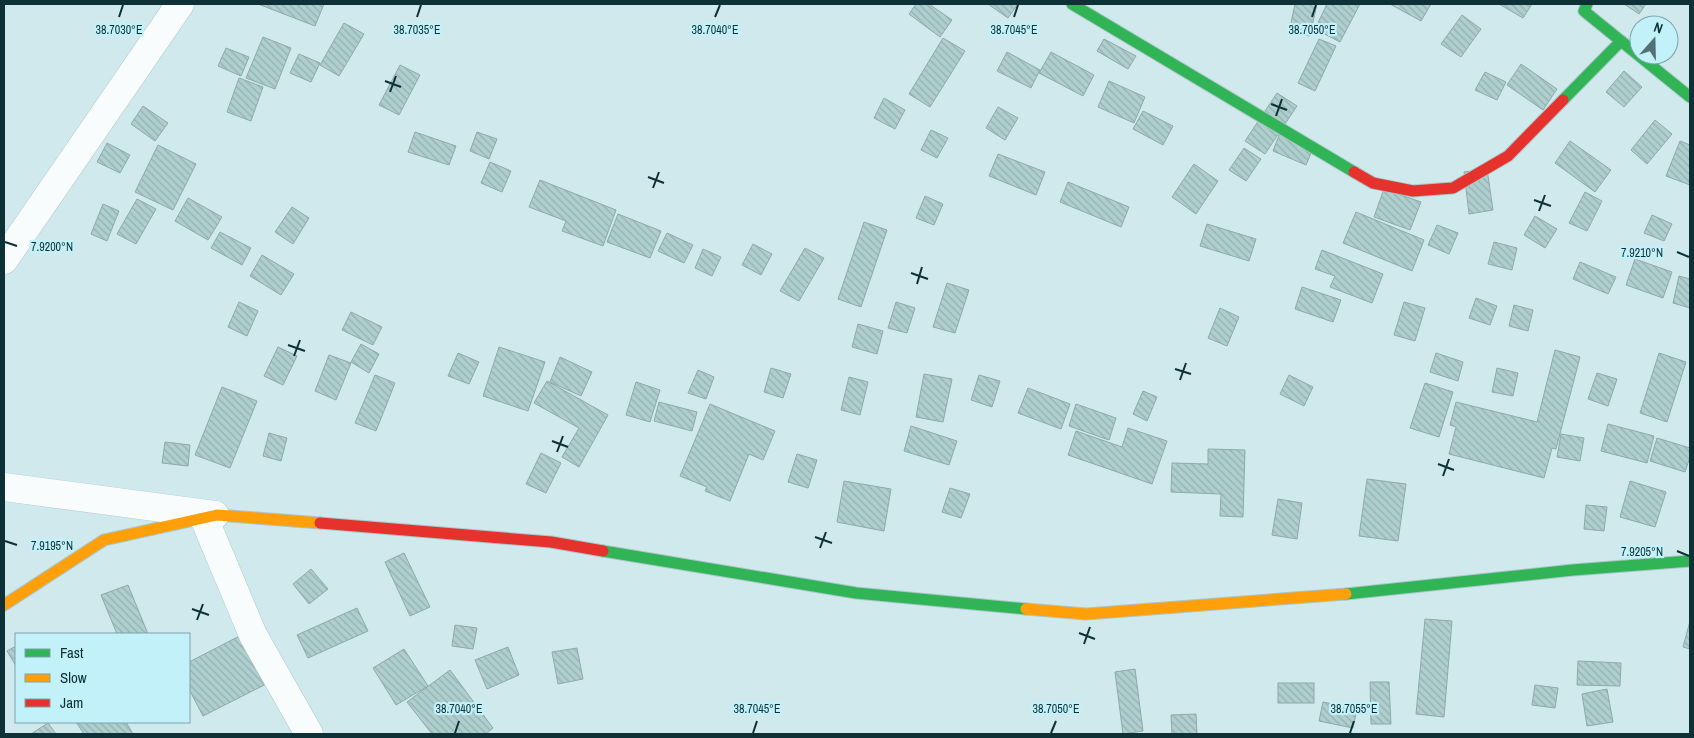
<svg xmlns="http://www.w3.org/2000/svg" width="1694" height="738" viewBox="0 0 1694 738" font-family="'Archivo Narrow',sans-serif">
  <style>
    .building { fill: url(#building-back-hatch); stroke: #8ea9aa }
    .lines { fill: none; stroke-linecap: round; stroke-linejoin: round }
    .street-casing { stroke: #aac6cb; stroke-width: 29 }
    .fast-casing { stroke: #aac6cb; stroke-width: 13 }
    .slow-casing { stroke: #aac6cb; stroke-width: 13 }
    .jam-casing { stroke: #aac6cb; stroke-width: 13 }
    .street { stroke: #f8fcfc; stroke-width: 28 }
    .fast { stroke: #30b455; stroke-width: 11 }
    .slow { stroke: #ff9f0a; stroke-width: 11 }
    .jam { stroke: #e5322d; stroke-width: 11 }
    .ticks { fill: none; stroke: #0d3136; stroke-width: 2 }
    .ticks-label { font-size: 12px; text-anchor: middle; fill: #0d3136; stroke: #c3f1fa; stroke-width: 4.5; stroke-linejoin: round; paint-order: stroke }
  </style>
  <defs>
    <pattern id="building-back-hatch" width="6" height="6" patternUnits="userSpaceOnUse" patternTransform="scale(1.25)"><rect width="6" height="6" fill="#afcece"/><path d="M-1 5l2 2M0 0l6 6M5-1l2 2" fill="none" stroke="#95b1b2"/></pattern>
  </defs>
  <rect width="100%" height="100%" fill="#d0e9ed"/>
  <g class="building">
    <polygon points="258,4 324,4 315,26"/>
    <polygon points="916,4 929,4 952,20 940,37 909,14"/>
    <polygon points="988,4 1018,4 1008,18"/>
    <polygon points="1295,4 1317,4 1310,36 1289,32"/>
    <polygon points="1327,4 1360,4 1340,42 1315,29"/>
    <polygon points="1390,4 1431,4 1421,21"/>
    <polygon points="1499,4 1532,4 1523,18"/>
    <polygon points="1624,4 1646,4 1639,14"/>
    <polygon points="1462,15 1481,29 1461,57 1441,44"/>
    <polygon points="344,23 364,34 339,76 320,65"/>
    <polygon points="263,37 291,48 275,89 246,78"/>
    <polygon points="943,38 965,51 930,107 909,94"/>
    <polygon points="1104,39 1136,56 1128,69 1097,51"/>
    <polygon points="1319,39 1336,46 1315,91 1298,83"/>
    <polygon points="226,48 249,57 241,76 218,66"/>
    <polygon points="1007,52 1040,70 1031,88 997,71"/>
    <polygon points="1051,52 1094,75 1083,96 1039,73"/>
    <polygon points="299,54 320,63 311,82 290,73"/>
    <polygon points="1521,64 1557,89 1543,110 1507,85"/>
    <polygon points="400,65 420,75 399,115 379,105"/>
    <polygon points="1624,71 1642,87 1624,107 1606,92"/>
    <polygon points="1485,72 1506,82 1497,100 1475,90"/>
    <polygon points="239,78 263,87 251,121 227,112"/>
    <polygon points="1109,81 1145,97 1134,123 1098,107"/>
    <polygon points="1277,93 1297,106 1265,154 1245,141"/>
    <polygon points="884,98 905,110 895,129 874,118"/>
    <polygon points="143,106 168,123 155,141 131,124"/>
    <polygon points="998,107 1018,118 1005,140 986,128"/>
    <polygon points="1143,111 1173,126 1163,145 1133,129"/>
    <polygon points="1655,120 1672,134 1647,164 1631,150"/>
    <polygon points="931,130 948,138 937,158 921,150"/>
    <polygon points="415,132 456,146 449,165 408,152"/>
    <polygon points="477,132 497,139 489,159 470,151"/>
    <polygon points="1280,133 1314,146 1306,165 1273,151"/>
    <polygon points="1570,141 1611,170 1595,192 1555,163"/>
    <polygon points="1680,141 1690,145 1690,185 1666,176"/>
    <polygon points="107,143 130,155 120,173 97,162"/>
    <polygon points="158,145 196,164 173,210 135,192"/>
    <polygon points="1244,148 1261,159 1246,181 1229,170"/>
    <polygon points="998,154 1045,172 1036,195 989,176"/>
    <polygon points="490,162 511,171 502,192 481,183"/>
    <polygon points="1194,164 1218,181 1196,214 1172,197"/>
    <polygon points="1487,169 1493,210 1469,214 1464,172"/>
    <polygon points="540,180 616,210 603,246 562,231 566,221 529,207"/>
    <polygon points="1068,182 1129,207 1121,227 1060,202"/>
    <polygon points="1384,189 1421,202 1410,230 1374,217"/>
    <polygon points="1585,192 1602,201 1587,231 1569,223"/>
    <polygon points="925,196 943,204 934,225 916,218"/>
    <polygon points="188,198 222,217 208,240 175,221"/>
    <polygon points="137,199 156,209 136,244 117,234"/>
    <polygon points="103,204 119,211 107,241 91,234"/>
    <polygon points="292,207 309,218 293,244 275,232"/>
    <polygon points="1356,212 1424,240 1412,271 1343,243"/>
    <polygon points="618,214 661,231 650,258 607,242"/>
    <polygon points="1652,215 1672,224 1664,241 1644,233"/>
    <polygon points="1535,216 1557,229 1545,248 1524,235"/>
    <polygon points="864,222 887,230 861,307 838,299"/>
    <polygon points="1207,224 1256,239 1249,261 1200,246"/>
    <polygon points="1437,225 1458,233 1449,254 1428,245"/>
    <polygon points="220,232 251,248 242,265 211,248"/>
    <polygon points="667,233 693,245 684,263 658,251"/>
    <polygon points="1494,242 1517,248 1512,270 1488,264"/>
    <polygon points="753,244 772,254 761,275 742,265"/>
    <polygon points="805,248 824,258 799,301 780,291"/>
    <polygon points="703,249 721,257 712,276 695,268"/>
    <polygon points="1322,250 1383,274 1372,303 1330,287 1335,276 1315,269"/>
    <polygon points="262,255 294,274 281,295 250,276"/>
    <polygon points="1635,259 1672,272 1663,298 1626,285"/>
    <polygon points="1580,262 1616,277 1608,294 1573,279"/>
    <polygon points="1679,276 1690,279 1690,308 1673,303"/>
    <polygon points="947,283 969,290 955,333 933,327"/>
    <polygon points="1302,287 1341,300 1333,322 1295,309"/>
    <polygon points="1476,298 1497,306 1490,325 1469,318"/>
    <polygon points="239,302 258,311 247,336 228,327"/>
    <polygon points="896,302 915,308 907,333 888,328"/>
    <polygon points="1404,302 1425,308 1415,341 1394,335"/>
    <polygon points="1514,305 1533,310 1528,331 1509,326"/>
    <polygon points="1220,308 1239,317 1227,346 1208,338"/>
    <polygon points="351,312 382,327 373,345 342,330"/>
    <polygon points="858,324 883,331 877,354 852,347"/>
    <polygon points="361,344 379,354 369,373 351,362"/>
    <polygon points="278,347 297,356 283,385 264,376"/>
    <polygon points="499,347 545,362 528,411 483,396"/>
    <polygon points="1555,350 1580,357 1556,449 1552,448 1544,478 1449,454 1456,427 1450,425 1456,402 1537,422"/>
    <polygon points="458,353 479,362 469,384 448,376"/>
    <polygon points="1436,353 1463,362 1458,381 1430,372"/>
    <polygon points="1659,353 1686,362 1667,422 1640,413"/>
    <polygon points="329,355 351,363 336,400 315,391"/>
    <polygon points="560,357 592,372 581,396 550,382"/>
    <polygon points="771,368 791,374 783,398 764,392"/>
    <polygon points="1497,368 1518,373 1513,396 1492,392"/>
    <polygon points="698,370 714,377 706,399 688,393"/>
    <polygon points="1597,373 1617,379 1608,406 1588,399"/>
    <polygon points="924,374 952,379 943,422 916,417"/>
    <polygon points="375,375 395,383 376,431 355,423"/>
    <polygon points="979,375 1000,381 992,407 971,400"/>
    <polygon points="1289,375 1313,387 1304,406 1280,394"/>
    <polygon points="849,377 868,382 860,415 841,410"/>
    <polygon points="547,381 608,415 579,467 562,457 579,428 534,403"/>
    <polygon points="636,382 660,390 650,422 626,415"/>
    <polygon points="1425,383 1453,392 1439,437 1410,428"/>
    <polygon points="222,387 257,401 230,468 195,455"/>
    <polygon points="1028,388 1070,404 1061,429 1018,413"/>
    <polygon points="1143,391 1157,397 1147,421 1133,414"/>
    <polygon points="659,402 697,412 692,431 654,421"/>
    <polygon points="710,404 775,431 763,460 749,454 730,501 705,491 707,487 680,476"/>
    <polygon points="1076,404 1116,418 1109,440 1069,426"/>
    <polygon points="1608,424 1654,436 1647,463 1601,451"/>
    <polygon points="911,426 957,441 949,465 904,451"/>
    <polygon points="1128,428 1167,441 1152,484 1068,455 1076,431 1122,447"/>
    <polygon points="269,433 287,438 281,461 263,456"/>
    <polygon points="1561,434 1584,438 1580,461 1557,457"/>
    <polygon points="1657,438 1690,448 1690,457 1685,472 1650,461"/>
    <polygon points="165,442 190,445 188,466 162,463"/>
    <polygon points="1208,449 1245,450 1243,517 1220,516 1221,494 1171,492 1172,463 1208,464"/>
    <polygon points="541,453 561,463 546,493 526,484"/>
    <polygon points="797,454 817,460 808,488 788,482"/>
    <polygon points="1367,479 1406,484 1398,541 1359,536"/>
    <polygon points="844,481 891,489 884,531 837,522"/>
    <polygon points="1630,481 1666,492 1655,527 1620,517"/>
    <polygon points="950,488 970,494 961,518 942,512"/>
    <polygon points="1278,499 1302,503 1297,539 1272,535"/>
    <polygon points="1586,505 1607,507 1604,531 1584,529"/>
    <polygon points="404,553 430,607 410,616 385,562"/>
    <polygon points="311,569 328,589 309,604 293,584"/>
    <polygon points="128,585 148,634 117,634 101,595"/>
    <polygon points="357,608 368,631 308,658 297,635"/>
    <polygon points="1425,619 1452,621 1444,717 1416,714"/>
    <polygon points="1690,621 1690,649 1683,647"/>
    <polygon points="455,625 477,628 473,649 452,646"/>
    <polygon points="255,628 280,677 203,716 189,689 189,662"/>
    <polygon points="16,646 16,666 7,651"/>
    <polygon points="508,647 519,675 487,689 475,660"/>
    <polygon points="577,648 583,679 558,684 552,652"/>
    <polygon points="404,649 428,686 396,705 373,668"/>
    <polygon points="1578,661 1621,663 1620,686 1577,685"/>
    <polygon points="1135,669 1143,731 1123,734 1115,672"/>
    <polygon points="450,670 493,728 486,734 432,734 407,702"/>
    <polygon points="1370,682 1389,682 1391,724 1371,724"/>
    <rect x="1278" y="683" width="36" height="20"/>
    <polygon points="1535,685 1558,688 1555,708 1532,705"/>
    <polygon points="1607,689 1613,722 1587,726 1582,694"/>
    <polygon points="1323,702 1357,709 1353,728 1319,721"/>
    <polygon points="1196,714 1197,734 1172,734 1171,715"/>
    <polygon points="76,722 126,722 133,734 84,734"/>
    <polygon points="48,723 56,734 31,734"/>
  </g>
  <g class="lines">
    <g class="street-casing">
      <g id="street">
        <polyline points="4,260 180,4"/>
        <polyline points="4,487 215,515"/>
        <polyline points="204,518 253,635 309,734"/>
      </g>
    </g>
    <g class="fast-casing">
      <g id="fast">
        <polyline points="1072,4 1354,172"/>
        <polyline points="1587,4 1584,11 1690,97"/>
        <polyline points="1563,100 1621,41"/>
        <polyline points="603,551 856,593 1026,609"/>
        <polyline points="1346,594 1573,570 1690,561"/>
      </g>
    </g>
    <g class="slow-casing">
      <g id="slow">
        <polyline points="4,605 104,540 217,515 320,523"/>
        <polyline points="1026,609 1086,614 1346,594"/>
      </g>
    </g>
    <g class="jam-casing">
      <g id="jam">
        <polyline points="1354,172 1373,183 1413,191 1453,188 1508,156 1563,100"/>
        <polyline points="320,523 551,542 603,551"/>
      </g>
    </g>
    <use href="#street" class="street"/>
    <use href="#fast" class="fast"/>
    <use href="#slow" class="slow"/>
    <use href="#jam" class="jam"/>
  </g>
  <path class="ticks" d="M119,17L123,5M417,17L421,5M715,17L720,5M1014,17L1018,5M1312,17L1316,5M385,81L401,87M390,92L396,76M1271,104L1287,110M1276,116L1282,99M648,177L664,183M653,188L659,172M1534,200L1551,206M1539,211L1545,195M5,242L17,246M1677,252L1689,257M911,273L928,279M917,284L922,267M288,345L305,351M294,356L300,340M1175,369L1191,374M1180,380L1186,363M552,441L568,447M557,452L563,436M1438,464L1454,470M1443,476L1449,459M815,537L832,543M5,541L17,545M820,548L826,532M1677,551L1689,556M192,609L209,615M197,620L203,604M1079,633L1095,639M1084,644L1090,627M455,733L459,721M753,733L757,721M1051,733L1056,721M1350,733L1354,721"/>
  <g class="ticks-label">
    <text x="119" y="34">38.7030°E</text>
    <text x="417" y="34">38.7035°E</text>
    <text x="715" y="34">38.7040°E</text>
    <text x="1014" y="34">38.7045°E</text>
    <text x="1312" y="34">38.7050°E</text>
    <text x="52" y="251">7.9200°N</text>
    <text x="1642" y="257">7.9210°N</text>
    <text x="52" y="550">7.9195°N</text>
    <text x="1642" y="556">7.9205°N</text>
    <text x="459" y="713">38.7040°E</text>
    <text x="757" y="713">38.7045°E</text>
    <text x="1056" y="713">38.7050°E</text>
    <text x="1354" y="713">38.7055°E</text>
  </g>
  <rect width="1694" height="738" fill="none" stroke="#0d3136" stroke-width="10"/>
  <rect x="15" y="633" width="175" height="90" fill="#c3f1fa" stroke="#7aa4ac"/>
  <rect x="25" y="649" width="25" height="8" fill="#30b455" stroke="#7aa4ac"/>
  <text x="60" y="658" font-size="15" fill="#0d3136">Fast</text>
  <rect x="25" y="674" width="25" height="8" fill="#ff9f0a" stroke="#7aa4ac"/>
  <text x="60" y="683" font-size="15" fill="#0d3136">Slow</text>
  <rect x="25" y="699" width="25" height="8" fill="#e5322d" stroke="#7aa4ac"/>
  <text x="60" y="708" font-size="15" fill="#0d3136">Jam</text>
  <g transform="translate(1654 40) rotate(20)"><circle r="24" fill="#c3f1fa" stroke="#7aa4ac"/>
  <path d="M0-4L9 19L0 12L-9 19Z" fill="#517176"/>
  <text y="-8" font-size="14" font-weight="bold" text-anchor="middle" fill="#0d3136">N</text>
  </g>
</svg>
